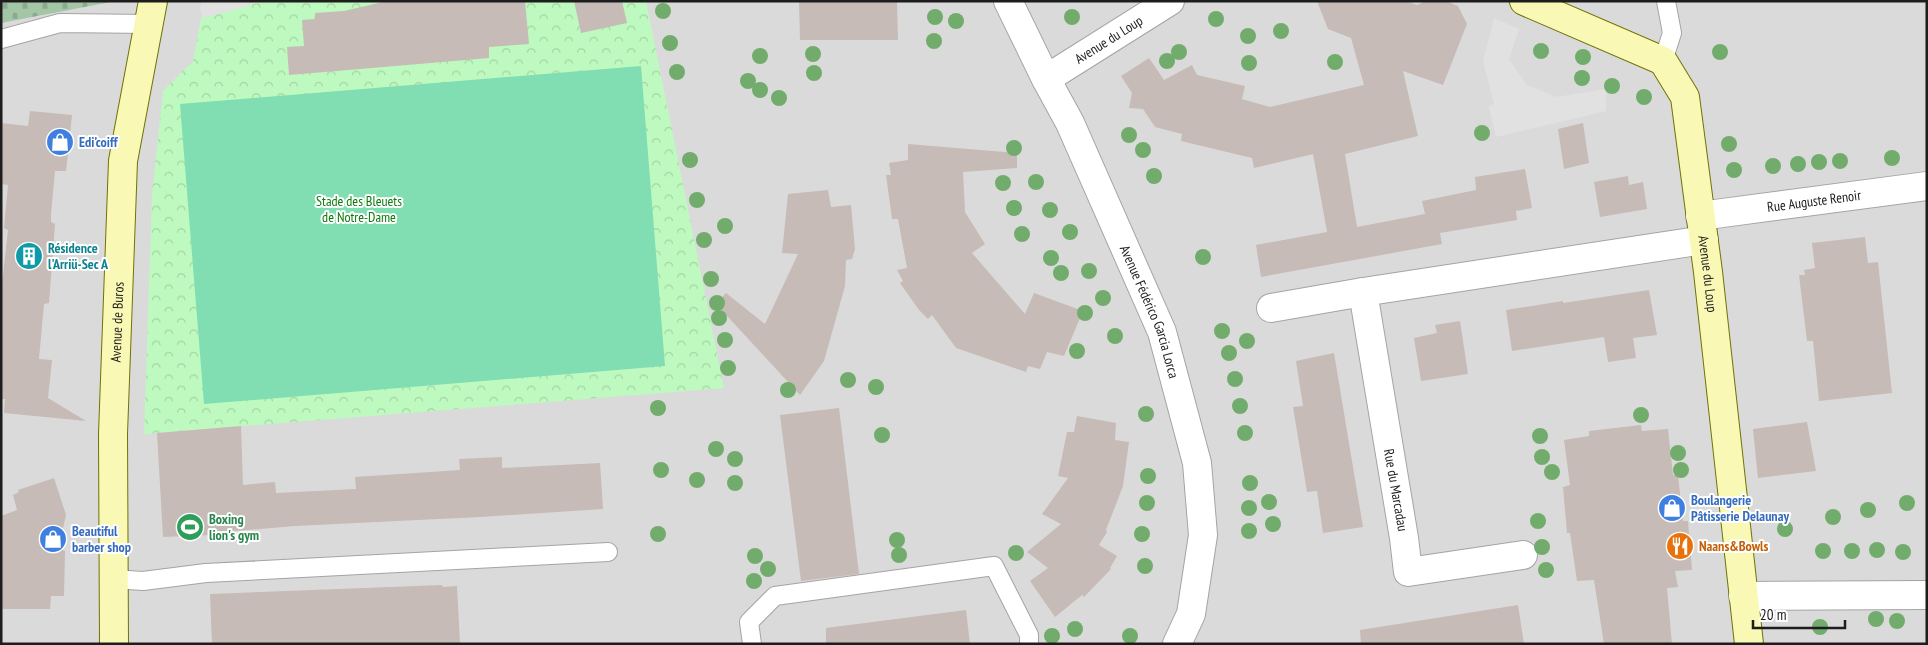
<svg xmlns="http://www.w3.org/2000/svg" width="1928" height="645" viewBox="0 0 1928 645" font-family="'PT Sans Narrow',sans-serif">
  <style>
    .residential { fill: #dbdada }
    .cemetery { fill: url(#cemetery-stones) }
    .park { fill: url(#park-crowns) }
    .pitch { fill: #80deb2 }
    .parking { fill: #e1e1e1 }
    .building { fill: #c6bbb6 }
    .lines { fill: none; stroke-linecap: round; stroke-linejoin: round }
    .lane-casing { stroke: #a4a4a4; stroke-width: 20 }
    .street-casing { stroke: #a4a4a4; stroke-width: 30 }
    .secondary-casing { stroke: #6f7305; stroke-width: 30 }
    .lane { stroke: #fff; stroke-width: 18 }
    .street { stroke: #fff; stroke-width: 28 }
    .secondary { stroke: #f9f8b5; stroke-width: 28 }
    .tree { fill: #71ac6c }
    .labels { text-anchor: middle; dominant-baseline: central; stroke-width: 4; stroke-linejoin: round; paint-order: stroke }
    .street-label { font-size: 14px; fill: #1d1d1d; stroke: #fff }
    .shop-label { font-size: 14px; font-weight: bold; fill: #366cbe; stroke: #fff; text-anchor: start }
    .park-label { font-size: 14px; fill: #0b7a0c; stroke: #fff }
    .culture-label { font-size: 14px; font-weight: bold; fill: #0d838f; stroke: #fff; text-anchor: start }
    .leisure-label { font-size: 14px; font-weight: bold; fill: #27864d; stroke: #fff; text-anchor: start }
    .food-label { font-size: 14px; font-weight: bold; fill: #c56008; stroke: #fff; text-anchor: start }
  </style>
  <defs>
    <pattern id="cemetery-stones" width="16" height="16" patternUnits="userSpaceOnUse" patternTransform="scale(1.25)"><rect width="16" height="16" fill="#a3c7a6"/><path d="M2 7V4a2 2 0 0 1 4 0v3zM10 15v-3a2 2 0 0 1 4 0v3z" fill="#8caa8e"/></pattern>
    <pattern id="park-crowns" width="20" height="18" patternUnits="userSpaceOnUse" patternTransform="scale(1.25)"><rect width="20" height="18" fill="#bef9bf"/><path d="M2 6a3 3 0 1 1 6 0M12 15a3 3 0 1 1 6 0" fill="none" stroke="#a3d5a4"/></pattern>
  </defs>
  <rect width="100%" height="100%" fill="#eee9e2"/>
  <rect class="residential" x="1" y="1" width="1926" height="643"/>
  <polygon class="cemetery" points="1,1 116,1 1,23"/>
  <polygon class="park" points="265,1 646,1 724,388 144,434 152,195 163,91 193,61 202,13 204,17"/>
  <polygon class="pitch" points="641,66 665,366 204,404 180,104"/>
  <g class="parking">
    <polygon points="202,1 265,1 204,18 200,10"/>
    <polygon points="1494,18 1519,29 1509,59 1526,84 1556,97 1606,89 1606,111 1496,137 1489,107 1494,104 1483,61"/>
  </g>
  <g class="building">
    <polygon points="387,1 525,1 529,44 489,47 489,58 289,75 287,47 304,46 302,20 315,19 315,13 344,11"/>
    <polygon points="574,1 622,1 627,23 581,33"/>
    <polygon points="799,1 897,1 898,40 800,40"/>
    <polygon points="1317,1 1406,1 1417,5 1426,1 1446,1 1458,6 1467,24 1443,85 1403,71 1418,136 1345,154 1357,227 1425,214 1422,201 1476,190 1475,177 1525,169 1532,208 1516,211 1517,220 1440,233 1442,244 1261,277 1256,245 1327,232 1313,154 1254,168 1252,158 1181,141 1182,134 1155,127 1143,109 1129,108 1132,93 1121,76 1149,58 1164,80 1192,65 1197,75 1245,86 1242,99 1270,107 1364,85 1351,38 1328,29"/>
    <polygon points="30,111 72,115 66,171 55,171 51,214 51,222 55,224 49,303 44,304 39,359 52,360 48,398 86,421 4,413 5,399 1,399 1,293 8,230 4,228 8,185 1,184 1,123 28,126"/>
    <polygon points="1583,123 1589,163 1564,169 1558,129"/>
    <polygon points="908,144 1017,153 1017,168 963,172 965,212 985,244 972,253 1025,314 1034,293 1083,311 1064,356 1047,352 1040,369 1028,366 1026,372 956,348 932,315 928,319 919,310 900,283 903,281 897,270 907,268 898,219 892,219 886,175 891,175 889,163 908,160"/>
    <polygon points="1628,176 1629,185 1643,182 1647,209 1600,217 1594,182"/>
    <polygon points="828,190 831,207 851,205 855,249 852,259 846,260 845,286 824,361 800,395 716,304 726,293 765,324 798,254 782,253 788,194"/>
    <polygon points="1865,237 1868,263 1878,262 1892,393 1819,401 1813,341 1807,341 1799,275 1805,275 1804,270 1815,268 1812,243"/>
    <polygon points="1649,290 1657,335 1633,338 1636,358 1608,362 1604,337 1512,351 1506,310 1563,301 1563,303"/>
    <polygon points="1460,321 1468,374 1421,381 1414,338 1437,333 1435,325"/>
    <polygon points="1334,353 1363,527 1323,533 1317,491 1307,492 1293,407 1303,406 1296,361"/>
    <polygon points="839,408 859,574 801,581 780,415"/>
    <polygon points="1077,416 1116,423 1115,440 1129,442 1123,486 1106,530 1107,532 1099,545 1117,556 1110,568 1111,569 1084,597 1082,595 1055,617 1030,581 1048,568 1027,552 1061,524 1042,514 1068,478 1058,476 1067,432 1074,432"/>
    <polygon points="1807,422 1816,471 1758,478 1753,429"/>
    <polygon points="1641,425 1642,431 1668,429 1673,475 1678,475 1683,521 1688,521 1692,570 1675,571 1678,587 1667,588 1672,644 1604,644 1594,580 1577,581 1570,533 1567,533 1563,487 1570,485 1564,440 1589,436 1589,431"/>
    <polygon points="241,426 243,485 275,482 276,493 356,489 355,477 460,470 459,459 502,457 502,468 600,463 603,509 480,517 295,526 235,531 235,534 163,537 157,433"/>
    <polygon points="54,478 66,515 63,528 63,550 65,551 64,596 51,596 50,609 1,609 1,516 17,510 13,495 19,492 18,490"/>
    <polygon points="442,585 443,587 457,586 460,644 212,644 210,594"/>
    <polygon points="1518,605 1524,644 1361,644 1360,630"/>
    <polygon points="966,610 970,644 826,644 826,628"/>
  </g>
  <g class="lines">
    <g class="lane-casing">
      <g id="lane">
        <polyline points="1,39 60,23 149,24"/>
        <polyline points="1663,61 1672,33 1666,1"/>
        <polyline points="113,579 143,581 206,573 608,552"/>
        <polyline points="752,644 749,622 775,596 994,566 1029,635 1029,644"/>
      </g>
    </g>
    <g class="street-casing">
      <g id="street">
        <path id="s1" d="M1008,1L1046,79L1070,123L1162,332L1197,463L1203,535L1191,614L1177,644"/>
        <path id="s2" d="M1046,79L1170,1"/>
        <path id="s3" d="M1700,216L1927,186"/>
        <polyline points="1271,308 1363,292"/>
        <polyline points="1523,555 1408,572 1404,538 1363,292 1704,240"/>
        <polyline points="1743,596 1927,595"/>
      </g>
    </g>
    <g class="secondary-casing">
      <g id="secondary">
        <path id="s4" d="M1524,1L1663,61L1685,97L1708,272L1749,644"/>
        <path id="s5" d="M114,644L113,434L123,161L153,1"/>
      </g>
    </g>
    <use href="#lane" class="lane"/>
    <use href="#street" class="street"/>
    <use href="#secondary" class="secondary"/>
  </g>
  <g class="tree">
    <circle cx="663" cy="11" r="8"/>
    <circle cx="935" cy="17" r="8"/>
    <circle cx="1072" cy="17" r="8"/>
    <circle cx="1216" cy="19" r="8"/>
    <circle cx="956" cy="21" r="8"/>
    <circle cx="1281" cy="31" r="8"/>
    <circle cx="1248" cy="36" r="8"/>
    <circle cx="934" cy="41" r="8"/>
    <circle cx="670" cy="43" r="8"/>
    <circle cx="1541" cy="51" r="8"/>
    <circle cx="1179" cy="52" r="8"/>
    <circle cx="1720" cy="52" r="8"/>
    <circle cx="813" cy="54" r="8"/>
    <circle cx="760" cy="56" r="8"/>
    <circle cx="1583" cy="57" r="8"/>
    <circle cx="1167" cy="61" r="8"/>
    <circle cx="1335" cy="62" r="8"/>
    <circle cx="1249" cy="63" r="8"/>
    <circle cx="677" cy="72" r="8"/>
    <circle cx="814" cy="73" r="8"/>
    <circle cx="1582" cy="78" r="8"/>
    <circle cx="748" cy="81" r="8"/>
    <circle cx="1612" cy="86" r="8"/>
    <circle cx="760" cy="90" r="8"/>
    <circle cx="1644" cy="97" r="8"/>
    <circle cx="779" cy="98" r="8"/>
    <circle cx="1482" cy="133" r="8"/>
    <circle cx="1129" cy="135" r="8"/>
    <circle cx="1729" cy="144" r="8"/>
    <circle cx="1014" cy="148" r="8"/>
    <circle cx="1143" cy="150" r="8"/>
    <circle cx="1892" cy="158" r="8"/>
    <circle cx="690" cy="160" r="8"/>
    <circle cx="1840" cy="161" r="8"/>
    <circle cx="1819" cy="162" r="8"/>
    <circle cx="1798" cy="164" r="8"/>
    <circle cx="1773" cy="166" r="8"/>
    <circle cx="1734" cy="170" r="8"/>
    <circle cx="1154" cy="176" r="8"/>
    <circle cx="1036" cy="182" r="8"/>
    <circle cx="1003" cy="183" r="8"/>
    <circle cx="697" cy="200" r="8"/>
    <circle cx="1014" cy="208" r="8"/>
    <circle cx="1050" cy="210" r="8"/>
    <circle cx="725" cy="226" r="8"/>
    <circle cx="1070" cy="232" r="8"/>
    <circle cx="1022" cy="234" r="8"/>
    <circle cx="704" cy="240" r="8"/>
    <circle cx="1203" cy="257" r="8"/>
    <circle cx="1051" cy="258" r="8"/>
    <circle cx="1089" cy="271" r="8"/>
    <circle cx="1061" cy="273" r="8"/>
    <circle cx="711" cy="279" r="8"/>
    <circle cx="1103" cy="298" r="8"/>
    <circle cx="717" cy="303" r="8"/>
    <circle cx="1085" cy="313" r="8"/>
    <circle cx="719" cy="318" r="8"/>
    <circle cx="1222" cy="331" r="8"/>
    <circle cx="1115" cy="336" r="8"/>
    <circle cx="725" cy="340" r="8"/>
    <circle cx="1247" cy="341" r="8"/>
    <circle cx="1077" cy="351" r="8"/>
    <circle cx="1229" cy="353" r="8"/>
    <circle cx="728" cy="368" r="8"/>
    <circle cx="1235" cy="379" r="8"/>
    <circle cx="848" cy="380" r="8"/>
    <circle cx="876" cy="387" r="8"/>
    <circle cx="788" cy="390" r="8"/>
    <circle cx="1240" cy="406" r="8"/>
    <circle cx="658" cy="408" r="8"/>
    <circle cx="1146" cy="414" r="8"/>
    <circle cx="1641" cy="415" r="8"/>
    <circle cx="1245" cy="433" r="8"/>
    <circle cx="882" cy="435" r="8"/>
    <circle cx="1540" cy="436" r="8"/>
    <circle cx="716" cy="449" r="8"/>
    <circle cx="1678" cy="453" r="8"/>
    <circle cx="1542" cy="457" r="8"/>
    <circle cx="735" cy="459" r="8"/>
    <circle cx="661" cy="470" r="8"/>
    <circle cx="1681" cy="470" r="8"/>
    <circle cx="1552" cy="472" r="8"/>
    <circle cx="1148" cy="476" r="8"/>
    <circle cx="697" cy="480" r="8"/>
    <circle cx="735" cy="483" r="8"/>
    <circle cx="1250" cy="483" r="8"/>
    <circle cx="1269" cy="502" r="8"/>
    <circle cx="1147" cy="503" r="8"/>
    <circle cx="1907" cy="503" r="8"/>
    <circle cx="1249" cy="508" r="8"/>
    <circle cx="1868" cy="510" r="8"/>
    <circle cx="1833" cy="517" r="8"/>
    <circle cx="1538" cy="521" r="8"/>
    <circle cx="1273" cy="524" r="8"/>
    <circle cx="1785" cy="529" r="8"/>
    <circle cx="1249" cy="531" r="8"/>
    <circle cx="658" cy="534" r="8"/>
    <circle cx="1142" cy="534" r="8"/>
    <circle cx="897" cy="540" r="8"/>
    <circle cx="1542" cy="547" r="8"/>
    <circle cx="1877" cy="550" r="8"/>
    <circle cx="1823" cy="551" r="8"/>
    <circle cx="1852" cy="551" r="8"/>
    <circle cx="1903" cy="552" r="8"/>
    <circle cx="1016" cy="553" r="8"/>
    <circle cx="899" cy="555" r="8"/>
    <circle cx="755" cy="556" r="8"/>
    <circle cx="1145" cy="566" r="8"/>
    <circle cx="768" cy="569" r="8"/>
    <circle cx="1546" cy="570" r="8"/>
    <circle cx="754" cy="581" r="8"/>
    <circle cx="1876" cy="619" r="8"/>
    <circle cx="1897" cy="621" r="8"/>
    <circle cx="1820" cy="627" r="8"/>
    <circle cx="1075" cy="629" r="8"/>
    <circle cx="1052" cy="636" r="8"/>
    <circle cx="1130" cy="636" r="8"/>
  </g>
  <defs>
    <g id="shop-disc" transform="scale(1.4375)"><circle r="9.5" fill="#3f7fe0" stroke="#fff"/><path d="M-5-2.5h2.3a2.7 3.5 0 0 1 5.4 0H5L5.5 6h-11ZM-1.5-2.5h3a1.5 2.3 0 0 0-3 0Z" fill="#fff"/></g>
    <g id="building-disc" transform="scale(1.4375)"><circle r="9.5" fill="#0f9aa8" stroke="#fff"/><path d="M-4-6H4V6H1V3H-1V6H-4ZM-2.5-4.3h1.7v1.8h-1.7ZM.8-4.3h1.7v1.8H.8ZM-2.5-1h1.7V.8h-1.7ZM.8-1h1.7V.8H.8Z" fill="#fff"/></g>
    <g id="stadium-disc" transform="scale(1.4375)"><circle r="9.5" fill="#2e9e5b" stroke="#fff"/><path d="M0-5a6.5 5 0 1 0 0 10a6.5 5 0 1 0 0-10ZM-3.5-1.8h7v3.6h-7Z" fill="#fff"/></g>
    <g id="restaurant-disc" transform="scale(1.4375)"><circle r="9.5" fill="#e8710a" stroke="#fff"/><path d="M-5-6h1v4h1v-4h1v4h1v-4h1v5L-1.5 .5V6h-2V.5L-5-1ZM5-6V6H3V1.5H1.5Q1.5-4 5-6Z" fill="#fff"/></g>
  </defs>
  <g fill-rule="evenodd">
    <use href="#shop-disc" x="60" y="142"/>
    <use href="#building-disc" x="29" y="256"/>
    <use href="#shop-disc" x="1672" y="508"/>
    <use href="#stadium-disc" x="190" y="527"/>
    <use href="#shop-disc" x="53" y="539"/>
    <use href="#restaurant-disc" x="1680" y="546"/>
  </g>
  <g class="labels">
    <g class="street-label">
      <text stroke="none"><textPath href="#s2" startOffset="74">Avenue du Loup</textPath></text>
      <text stroke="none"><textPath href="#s3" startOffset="115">Rue Auguste Renoir</textPath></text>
      <text stroke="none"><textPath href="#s4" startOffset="372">Avenue du Loup</textPath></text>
      <text stroke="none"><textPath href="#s1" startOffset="342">Avenue Fédérico Garcia Lorca</textPath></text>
      <text stroke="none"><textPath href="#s5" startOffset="322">Avenue de Buros</textPath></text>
      <text transform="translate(1396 490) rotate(80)">Rue du Marcadau</text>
    </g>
    <g class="shop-label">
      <text x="79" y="142">Edi’coiff</text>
      <text x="1691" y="500">Boulangerie<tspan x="1691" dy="16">Pâtisserie Delaunay</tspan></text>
      <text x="72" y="531">Beautiful<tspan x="72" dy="16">barber shop</tspan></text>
    </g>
    <g class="park-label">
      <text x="359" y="201">Stade des Bleuets<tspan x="359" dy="16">de Notre-Dame</tspan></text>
    </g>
    <g class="culture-label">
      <text x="48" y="248">Résidence<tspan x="48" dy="16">l'Arriü-Sec A</tspan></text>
    </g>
    <g class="leisure-label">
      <text x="209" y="519">Boxing<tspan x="209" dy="16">lion's gym</tspan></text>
    </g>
    <g class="food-label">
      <text x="1699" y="546">Naans&amp;Bowls</text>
    </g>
  </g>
  <rect width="1928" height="645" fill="none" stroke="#1d1d1d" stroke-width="5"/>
  <path d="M1753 620v8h92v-8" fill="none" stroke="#1d1d1d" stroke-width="2.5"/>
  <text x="1760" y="620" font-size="15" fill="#1d1d1d" stroke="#ffffff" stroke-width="4" paint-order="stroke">20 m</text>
</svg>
